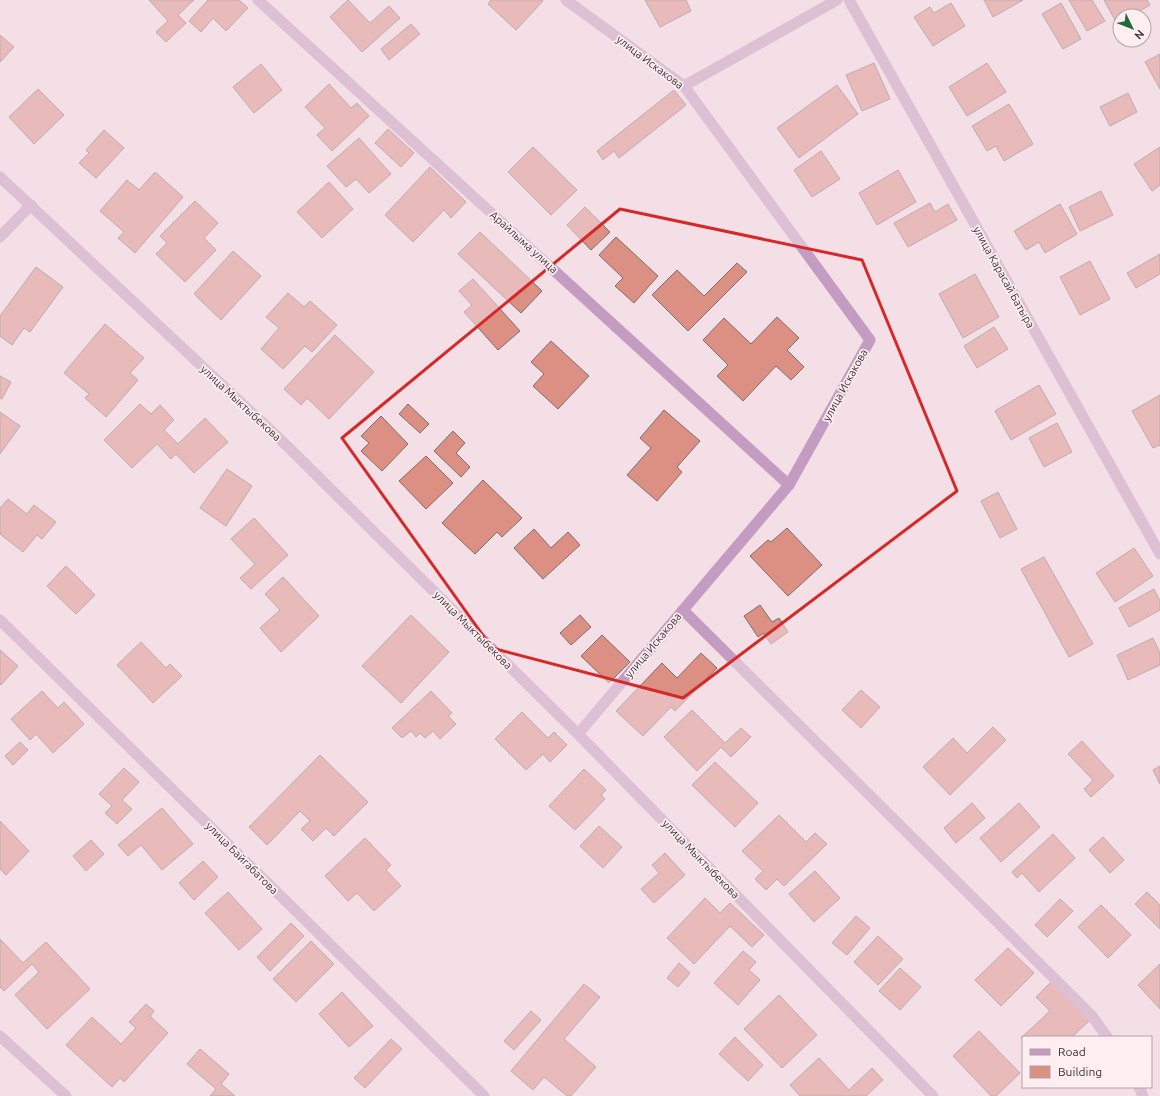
<svg xmlns="http://www.w3.org/2000/svg" width="1160" height="1096" viewBox="0 0 1160 1096" font-family="Ubuntu,sans-serif">
  <style>
    .building { fill: #dc8f83; stroke: #7f6e6b }
    .lines { fill: none; stroke-linecap: round; stroke-linejoin: round }
    .minor { stroke: #c59cc1; stroke-width: 11 }
    .marked { fill: none; stroke: #d62828; stroke-width: 3; stroke-linejoin: round }
    .labels { text-anchor: middle; dominant-baseline: central; stroke-width: 3.5; stroke-linejoin: round; paint-order: stroke }
    .street-label { font-size: 11px; fill: #393133; stroke: #feeef2 }
  </style>
  <rect width="100%" height="100%" fill="#f3dfe5"/>
  <g class="building">
    <polygon points="149,0 194,0 178,15 186,23 166,42 156,32 168,21"/>
    <polygon points="208,0 239,0 248,8 226,31 213,18 201,32 189,21"/>
    <polygon points="348,0 370,23 389,6 400,18 362,52 330,17"/>
    <polygon points="491,0 542,0 543,1 516,30 488,4"/>
    <polygon points="645,0 686,0 691,11 660,27"/>
    <polygon points="984,0 1023,0 993,17"/>
    <polygon points="1069,0 1092,0 1105,21 1087,31"/>
    <polygon points="1104,0 1147,0 1150,5 1131,16 1120,16 1120,22 1117,24"/>
    <polygon points="951,3 965,26 933,46 914,17 930,7 934,13"/>
    <polygon points="1061,3 1081,39 1063,49 1042,14"/>
    <polygon points="411,24 420,34 389,60 381,49"/>
    <polygon points="0,35 14,47 0,62"/>
    <polygon points="1160,54 1160,89 1145,62"/>
    <polygon points="874,63 890,99 862,111 846,75"/>
    <polygon points="987,63 1006,92 967,116 949,87"/>
    <polygon points="261,64 282,90 254,113 233,87"/>
    <polygon points="329,84 351,108 357,103 369,116 332,151 317,135 325,128 305,107"/>
    <polygon points="837,85 858,114 799,158 777,128"/>
    <polygon points="38,89 64,115 34,144 9,117"/>
    <polygon points="674,90 686,105 619,158 614,151 603,160 597,151"/>
    <polygon points="1128,93 1137,112 1110,126 1100,107"/>
    <polygon points="1009,104 1033,144 1004,161 996,146 987,151 972,126"/>
    <polygon points="388,129 414,153 401,167 375,143"/>
    <polygon points="104,130 124,148 96,178 79,163 89,153 86,150"/>
    <polygon points="359,138 391,174 369,193 356,179 346,187 327,166"/>
    <polygon points="533,147 577,190 551,215 508,172"/>
    <polygon points="1160,147 1160,185 1152,191 1134,164"/>
    <polygon points="821,151 840,179 812,197 794,170"/>
    <polygon points="430,167 466,202 451,218 444,210 413,242 385,215"/>
    <polygon points="898,170 916,202 877,225 859,193"/>
    <polygon points="155,172 183,197 135,253 118,238 124,232 100,211 127,180 139,190"/>
    <polygon points="329,182 353,209 322,238 297,212"/>
    <polygon points="1101,191 1113,215 1080,231 1069,207"/>
    <polygon points="195,201 218,223 204,238 216,250 185,282 156,254 167,243 160,236"/>
    <polygon points="930,203 935,212 948,204 957,220 908,247 894,223"/>
    <polygon points="1060,204 1077,234 1045,253 1039,242 1026,250 1014,231"/>
    <polygon points="585,207 610,232 591,250 567,225"/>
    <polygon points="480,232 542,291 521,313 458,254"/>
    <polygon points="616,237 658,276 634,303 615,286 623,278 599,255"/>
    <polygon points="233,251 261,276 221,320 194,294"/>
    <polygon points="1160,254 1160,274 1136,288 1127,273"/>
    <polygon points="1090,261 1110,299 1080,315 1060,277"/>
    <polygon points="737,263 747,272 688,331 652,295 677,270 704,296"/>
    <polygon points="36,267 63,287 30,332 24,328 12,345 0,336 0,316"/>
    <polygon points="975,274 999,317 963,338 939,294"/>
    <polygon points="473,279 520,331 498,350 464,312 472,305 459,291"/>
    <polygon points="288,293 304,307 310,301 337,325 312,352 305,346 283,369 261,349 279,328 266,317"/>
    <polygon points="777,317 799,338 787,350 804,367 791,380 776,366 743,401 717,376 728,365 703,340 724,318 751,344"/>
    <polygon points="105,324 144,358 130,373 138,380 106,417 85,398 89,394 64,373"/>
    <polygon points="994,327 1008,349 977,368 964,346"/>
    <polygon points="335,335 374,372 329,419 307,398 301,405 284,389"/>
    <polygon points="551,341 589,376 558,409 533,386 544,374 531,362"/>
    <polygon points="0,376 11,382 2,399 0,398"/>
    <polygon points="1039,385 1056,414 1011,440 995,411"/>
    <polygon points="1160,395 1160,445 1153,448 1132,411"/>
    <polygon points="140,404 151,414 160,405 174,420 164,430 178,444 205,418 228,442 194,473 176,454 171,459 157,444 132,468 104,440"/>
    <polygon points="408,404 429,424 420,433 399,414"/>
    <polygon points="664,410 700,441 677,467 682,472 657,501 627,475 651,448 640,438"/>
    <polygon points="0,412 20,426 0,454"/>
    <polygon points="381,416 408,444 382,471 361,451 369,443 361,436"/>
    <polygon points="1057,423 1072,452 1044,467 1029,438"/>
    <polygon points="453,431 465,443 456,453 470,467 461,477 434,451"/>
    <polygon points="426,456 453,483 426,509 399,481"/>
    <polygon points="227,469 252,486 226,526 200,508"/>
    <polygon points="483,480 522,518 502,537 497,532 475,554 442,523"/>
    <polygon points="998,492 1017,529 1000,538 981,501"/>
    <polygon points="8,499 27,514 34,505 56,522 42,539 37,535 23,552 0,534 0,508"/>
    <polygon points="254,518 288,555 251,589 240,578 255,564 231,539"/>
    <polygon points="787,528 822,565 788,596 750,556 768,540 771,542"/>
    <polygon points="534,529 551,548 568,532 580,545 543,579 514,548"/>
    <polygon points="1134,548 1153,576 1115,602 1096,573"/>
    <polygon points="1044,557 1093,644 1069,657 1021,569"/>
    <polygon points="66,566 95,595 76,614 47,586"/>
    <polygon points="283,577 319,616 281,652 260,628 280,610 265,594"/>
    <polygon points="1154,589 1160,601 1160,610 1129,627 1119,608"/>
    <polygon points="760,605 772,622 779,618 788,632 771,644 764,633 758,637 744,616"/>
    <polygon points="411,615 449,652 401,703 362,666"/>
    <polygon points="580,615 591,627 571,645 560,633"/>
    <polygon points="602,635 630,662 609,683 581,656"/>
    <polygon points="1153,638 1160,653 1160,665 1128,680 1117,655"/>
    <polygon points="141,642 166,668 170,664 182,676 153,703 117,665"/>
    <polygon points="0,650 18,666 1,685 0,684"/>
    <polygon points="701,653 717,668 675,711 671,707 643,736 616,711 662,663 677,678"/>
    <polygon points="861,690 880,707 861,728 842,710"/>
    <polygon points="42,691 58,708 64,702 84,724 53,753 36,734 30,740 11,719"/>
    <polygon points="431,691 452,713 448,716 456,724 440,739 433,731 425,738 420,733 416,737 411,731 402,738 392,728"/>
    <polygon points="692,710 725,743 741,728 751,737 731,757 721,747 697,771 664,737"/>
    <polygon points="522,712 548,738 554,732 567,745 550,762 543,754 526,770 495,739"/>
    <polygon points="993,727 1006,740 950,795 923,767 953,738 967,753"/>
    <polygon points="1082,741 1114,776 1091,797 1084,789 1093,780 1068,754"/>
    <polygon points="20,742 28,750 13,765 5,756"/>
    <polygon points="320,755 368,802 334,836 326,828 313,841 301,829 310,821 300,811 267,845 249,827"/>
    <polygon points="715,762 758,803 735,827 692,785"/>
    <polygon points="1160,766 1160,784 1153,770"/>
    <polygon points="124,768 139,782 122,800 132,809 117,824 105,813 112,806 99,794"/>
    <polygon points="584,769 606,790 601,795 605,799 575,830 549,806"/>
    <polygon points="972,803 985,818 956,843 944,828"/>
    <polygon points="1019,803 1040,827 1001,862 980,838"/>
    <polygon points="162,808 193,844 162,870 141,845 128,856 118,845"/>
    <polygon points="779,815 806,842 815,833 827,844 784,886 777,879 766,890 755,879 763,871 742,851"/>
    <polygon points="0,821 29,851 6,875 0,869"/>
    <polygon points="599,826 622,847 603,868 580,846"/>
    <polygon points="1053,834 1075,858 1039,892 1022,873 1017,878 1012,872"/>
    <polygon points="1103,837 1124,860 1110,873 1089,850"/>
    <polygon points="365,838 391,865 386,870 401,886 374,911 357,893 348,901 325,876"/>
    <polygon points="91,840 104,854 86,871 73,856"/>
    <polygon points="665,853 685,875 654,903 641,889 659,873 652,865"/>
    <polygon points="203,861 218,877 194,900 179,883"/>
    <polygon points="815,871 840,898 814,922 789,894"/>
    <polygon points="228,892 262,929 239,950 205,913"/>
    <polygon points="1147,892 1160,905 1160,929 1135,904"/>
    <polygon points="705,898 720,913 730,903 764,935 752,947 730,926 694,964 667,938"/>
    <polygon points="1060,899 1073,911 1047,937 1035,925"/>
    <polygon points="1101,905 1131,935 1108,958 1078,927"/>
    <polygon points="856,916 870,928 847,955 832,943"/>
    <polygon points="291,923 304,936 270,971 257,957"/>
    <polygon points="878,936 903,959 878,985 854,962"/>
    <polygon points="0,939 23,963 46,942 90,989 47,1029 15,995 39,972 32,964 4,991 0,987"/>
    <polygon points="311,941 334,964 296,1002 273,979"/>
    <polygon points="1008,948 1034,973 1001,1006 975,980"/>
    <polygon points="743,951 756,962 749,970 760,980 738,1005 714,983"/>
    <polygon points="679,963 690,973 678,987 667,978"/>
    <polygon points="1160,964 1160,1009 1138,985"/>
    <polygon points="900,968 921,987 900,1010 879,991"/>
    <polygon points="1052,981 1090,1020 1072,1037 1023,1037 1023,1039 1021,1038 1050,1011 1036,997"/>
    <polygon points="584,984 600,997 564,1039 596,1067 571,1096 567,1096 544,1077 533,1090 511,1071"/>
    <polygon points="342,992 373,1026 349,1047 319,1014"/>
    <polygon points="779,995 817,1035 782,1068 744,1029"/>
    <polygon points="146,1004 154,1011 150,1016 168,1033 124,1082 120,1078 112,1087 66,1045 92,1017 121,1044 136,1028 129,1022"/>
    <polygon points="531,1011 541,1020 514,1050 504,1041"/>
    <polygon points="979,1031 1020,1073 996,1096 991,1096 953,1056"/>
    <polygon points="735,1037 763,1065 748,1081 719,1054"/>
    <polygon points="391,1039 402,1049 365,1088 354,1078"/>
    <polygon points="200,1049 229,1074 221,1084 235,1096 210,1096 216,1089 187,1064"/>
    <polygon points="819,1058 849,1090 872,1068 883,1080 866,1096 800,1096 790,1085"/>
  </g>
  <g class="lines">
    <g class="minor">
      <polyline points="258,0 789,485"/>
      <polyline points="566,0 684,86 870,340 789,485 578,734"/>
      <polyline points="849,0 1160,554"/>
      <polyline points="684,86 837,0"/>
      <polyline points="0,177 282,441 578,734 933,1096"/>
      <polyline points="0,237 31,205"/>
      <polyline points="683,610 1092,1016 1107,1037"/>
      <polyline points="0,620 484,1096"/>
      <polyline points="0,1036 66,1096"/>
      <polyline points="1139,1087 1143,1096"/>
    </g>
  </g>
  <path d="M0 0H1160V1096H0ZM620,209L862,260L957,491L683,698L492,648L342,438Z" fill="#f3dfe5" fill-opacity=".55" fill-rule="evenodd"/>
  <path class="marked" d="M620,209L862,260L957,491L683,698L492,648L342,438Z"/>
  <g class="labels">
    <g class="street-label">
      <text transform="translate(650 62) rotate(37)">улица Искакова</text>
      <text transform="translate(524 242) rotate(42)">Арайлыма улица</text>
      <text transform="translate(1004 277) rotate(61)">улица Карасай Батыра</text>
      <text transform="translate(845 385) rotate(-61)">улица Искакова</text>
      <text transform="translate(241 403) rotate(43)">улица Мыктыбекова</text>
      <text transform="translate(473 630) rotate(45)">улица Мыктыбекова</text>
      <text transform="translate(653 645) rotate(-50)">улица Искакова</text>
      <text transform="translate(242 858) rotate(45)">улица Байгабатова</text>
      <text transform="translate(701 859) rotate(46)">улица Мыктыбекова</text>
    </g>
  </g>
  <rect x="1022" y="1036" width="130" height="52" fill="#feeef2" stroke="#afa2a6"/>
  <rect x="1030" y="1049" width="20" height="6" fill="#c59cc1" stroke="#afa2a6"/>
  <text x="1058" y="1056" font-size="12" fill="#393133">Road</text>
  <rect x="1030" y="1066" width="20" height="12" fill="#dc8f83" stroke="#afa2a6"/>
  <text x="1058" y="1076" font-size="12" fill="#393133">Building</text>
  <g transform="translate(1132 28) rotate(133)"><circle r="19" fill="#feeef2" stroke="#afa2a6"/>
  <path d="M0-3L7 15L0 10L-7 15Z" fill="#246a36"/>
  <text y="-6" font-size="11" font-weight="bold" text-anchor="middle" fill="#393133">N</text>
  </g>
</svg>
